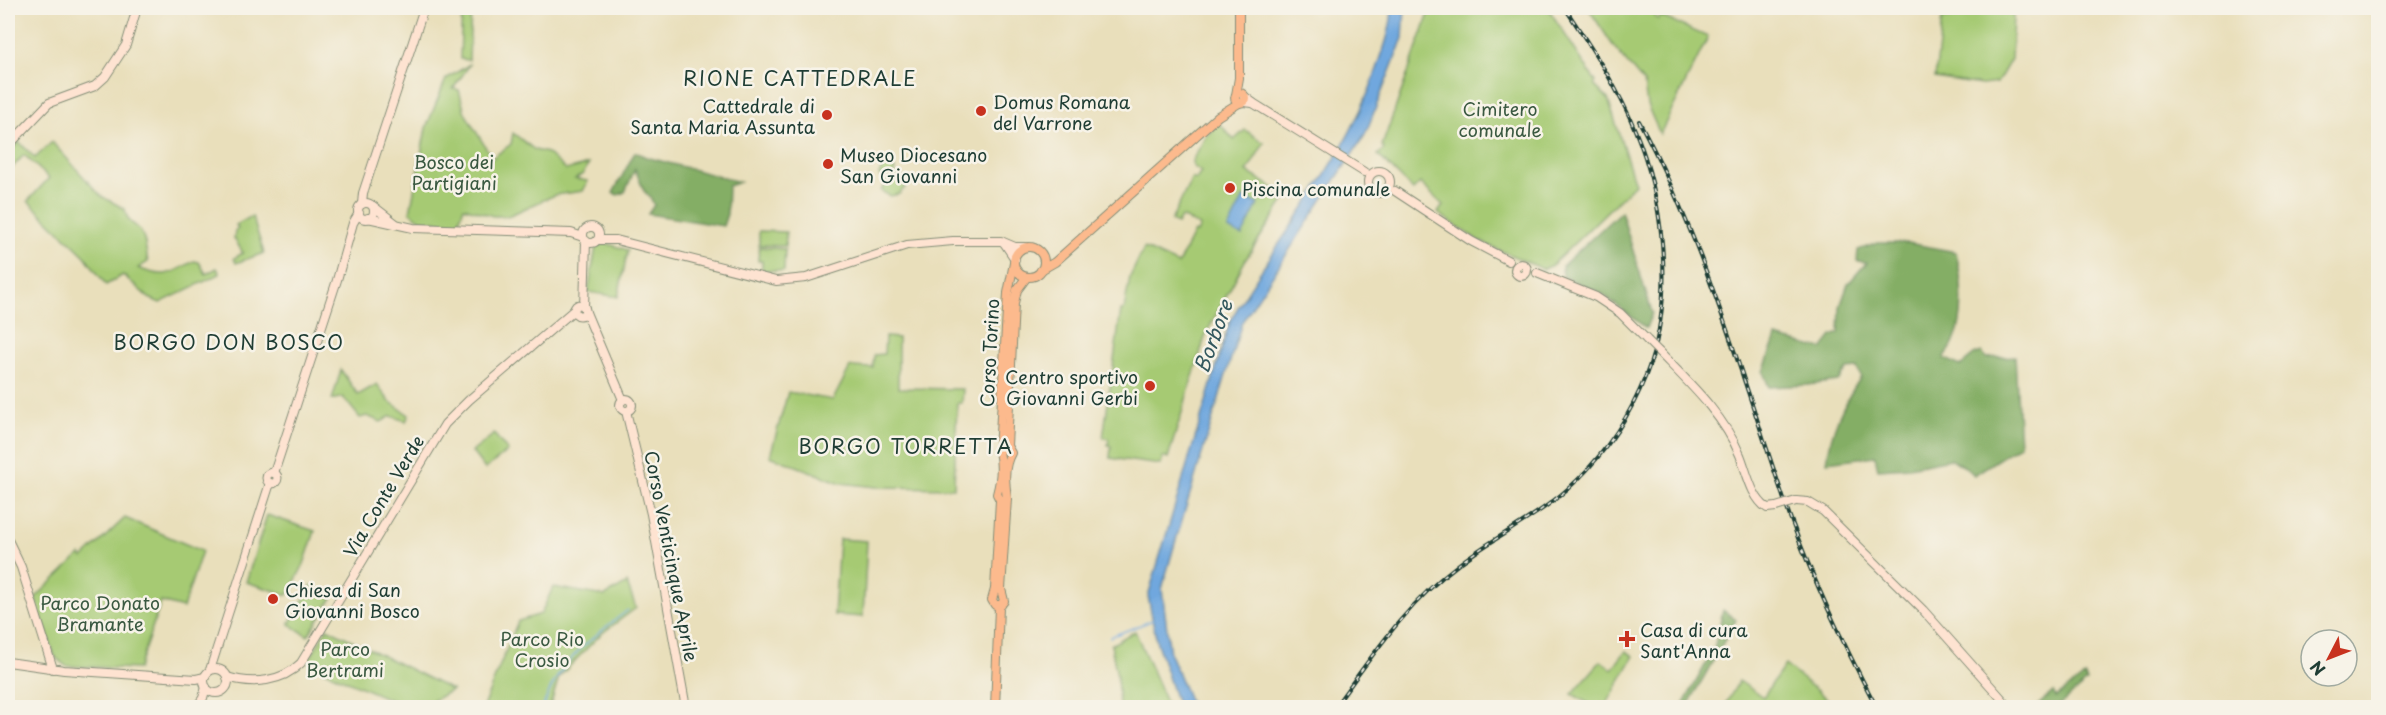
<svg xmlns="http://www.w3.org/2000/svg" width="2386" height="715" viewBox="0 0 2386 715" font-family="'Playpen Sans',sans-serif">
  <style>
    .green { fill: #a6ca73; stroke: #628454; stroke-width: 1.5 }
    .forest { fill: #84ae65; stroke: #52764c; stroke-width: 1.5 }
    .water { fill: #6fa7de; stroke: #477289; stroke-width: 1.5 }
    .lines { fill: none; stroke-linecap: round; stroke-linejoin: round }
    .stream { stroke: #6fa7de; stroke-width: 1.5 }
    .secondary-casing { stroke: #848e78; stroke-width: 10 }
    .primary-casing { stroke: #848e78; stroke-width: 10 }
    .secondary { stroke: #fee3d1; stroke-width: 8 }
    .primary { stroke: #fcba8d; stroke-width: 8 }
    .rail-casing { stroke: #1f3d34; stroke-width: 4 }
    .rail { stroke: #f7f3e8; stroke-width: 1.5; stroke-dasharray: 4.5; stroke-linecap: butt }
    .secondary-bridge-casing { stroke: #848e78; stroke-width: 10; stroke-linecap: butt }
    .secondary-bridge { stroke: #fee3d1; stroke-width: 8 }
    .poi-dot { fill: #c8321e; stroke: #f7f3e8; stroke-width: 2 }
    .labels { text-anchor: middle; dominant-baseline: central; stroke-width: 5; stroke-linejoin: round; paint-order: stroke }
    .poi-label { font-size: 18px; fill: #1f3d34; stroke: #f7f3e8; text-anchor: start }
    .park-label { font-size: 18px; fill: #3a5941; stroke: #f7f3e8 }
    .street-label { font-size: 18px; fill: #1f3d34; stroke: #f7f3e8 }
    .neighbourhood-label { font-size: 20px; letter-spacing: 1.5px; fill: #1f3d34; stroke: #f7f3e8 }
    .water-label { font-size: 20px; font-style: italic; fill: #33585e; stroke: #f7f3e8 }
  </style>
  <rect width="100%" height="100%" fill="#f7f3e8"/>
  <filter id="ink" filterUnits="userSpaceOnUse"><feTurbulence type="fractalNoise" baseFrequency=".0167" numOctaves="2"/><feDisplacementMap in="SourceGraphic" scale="12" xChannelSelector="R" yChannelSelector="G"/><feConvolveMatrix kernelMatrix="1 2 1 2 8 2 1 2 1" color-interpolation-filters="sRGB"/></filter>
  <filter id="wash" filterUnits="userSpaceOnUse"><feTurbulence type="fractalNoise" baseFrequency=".008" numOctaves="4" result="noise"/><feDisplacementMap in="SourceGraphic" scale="24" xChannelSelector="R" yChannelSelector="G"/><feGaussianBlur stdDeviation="1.35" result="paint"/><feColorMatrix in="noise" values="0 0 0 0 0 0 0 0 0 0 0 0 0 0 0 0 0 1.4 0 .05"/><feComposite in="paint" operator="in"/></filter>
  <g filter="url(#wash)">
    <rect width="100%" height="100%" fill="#e9dfbb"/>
    <g class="green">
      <polygon points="462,8 471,8 469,60 460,59"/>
      <polygon points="1431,8 1548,8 1596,82 1594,85 1608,99 1635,184 1552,265 1543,269 1481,242 1438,213 1443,205 1420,183 1413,190 1378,155 1384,149 1382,146"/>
      <polygon points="1588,8 1650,8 1656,13 1655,17 1658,19 1660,16 1708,37 1660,134 1647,105 1644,83 1614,47"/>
      <polygon points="1956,8 2006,8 2013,16 2011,59 1997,83 1982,85 1935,78 1942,18 1951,19"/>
      <polygon points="470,64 453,89 459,90 465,113 492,158 511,144 513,133 535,150 547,153 566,170 589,164 583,174 575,179 588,181 583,191 555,195 508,216 493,216 464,207 458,224 421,220 410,212 426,128 446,79"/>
      <polygon points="1219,123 1234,140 1245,130 1264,143 1247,172 1287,196 1246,259 1206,334 1168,458 1163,457 1161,465 1110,458 1111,446 1108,445 1109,439 1103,438 1121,310 1124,310 1130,277 1144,248 1178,264 1194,232 1197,233 1200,226 1181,217 1177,224 1171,221 1192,178 1196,180 1201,172 1193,166 1192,161 1206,136"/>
      <path d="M19,142L35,158L52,142L101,196L125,209C128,226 135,222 141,232C146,239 146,253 148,262L138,268C165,279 171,274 194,261L199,262L206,274L217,268L220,274L160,303L149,298L123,275L106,285L85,256L28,201L49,178L24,155L8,172V154Z"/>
      <polygon points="883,165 895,169 894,173 911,181 899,194 890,196 881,191 886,183 879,175"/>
      <polygon points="252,216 264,253 236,263 234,258 243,253 234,238 235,231 238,229 236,225"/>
      <polygon points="759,231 786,232 785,246 759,245"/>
      <polygon points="605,243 628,250 618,297 588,292 596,247"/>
      <polygon points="759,247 785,249 784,271 762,270 762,261 758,261"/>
      <polygon points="885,337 898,338 898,388 963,389 962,403 957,403 954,488 876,487 841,483 770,456 788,392 833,400 850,367 873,368 874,355 884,354"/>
      <polygon points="341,370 358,395 377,384 389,401 409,415 406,421 391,416 381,422 367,416 360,418 343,397 332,400"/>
      <polygon points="494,434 508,451 485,469 472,452"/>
      <polygon points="267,515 315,531 304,564 288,595 246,582"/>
      <polygon points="125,518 202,551 183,608 161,602 138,669 66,666 55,657 35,598 80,555 83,558"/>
      <polygon points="839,539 867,541 863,617 834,615"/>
      <polygon points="627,583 636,608 601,634 559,677 550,707 483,707 518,621 541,614 553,587 605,596"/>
      <polygon points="312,585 332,598 308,636 289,624"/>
      <polygon points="327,628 452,690 422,707 407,707 311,665 309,660"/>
      <polygon points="1135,631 1168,707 1119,707 1117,676 1111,645"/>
      <polygon points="1626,651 1634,656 1605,707 1595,707 1572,694 1601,661 1612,669"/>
      <polygon points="1785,665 1836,706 1835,707 1724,707 1739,681 1763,697"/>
    </g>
    <g class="forest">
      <polygon points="635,152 646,157 740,182 728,186 727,214 723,226 648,214 654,205 650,197 644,191 635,169 625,192 618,195 613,193"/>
      <polygon points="1621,211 1652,313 1646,328 1601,293 1563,276 1562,266"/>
      <path d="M1878,243H1908L1956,252C1962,280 1966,315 1954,342C1952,348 1947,353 1944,358L1960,366L1974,355L1982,352L1986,358L2015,356L2020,445L1974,475L1967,468L1950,459L1909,467L1878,469L1875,456L1827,462C1831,429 1843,404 1861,377L1857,368L1847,369L1838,381L1808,385L1769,387L1763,372L1776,337L1822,349L1832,336L1839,333L1840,307L1848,284L1867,262L1857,261L1858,250Z"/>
      <polygon points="1723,610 1736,620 1687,707 1682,707 1714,649"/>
      <polygon points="2085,676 2087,682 2057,707 2036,707 2053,692 2056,697"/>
    </g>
    <g class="water">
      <path d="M1392,8H1405L1403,38L1365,135L1242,322L1173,550L1162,589L1170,654L1192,707H1178L1157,643L1148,596L1230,321C1278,236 1346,163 1377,69C1384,48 1391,30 1392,8Z"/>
      <polygon points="1244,197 1258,204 1242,236 1228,229"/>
    </g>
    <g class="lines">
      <g class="stream">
        <polyline points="1110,637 1153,620"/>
        <path d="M543,708C557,662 592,638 628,610"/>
      </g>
    </g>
  </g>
  <g filter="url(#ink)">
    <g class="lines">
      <g class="secondary-casing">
        <g id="secondary">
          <polyline points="1243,102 1253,103 1244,96"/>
          <polyline points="1253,103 1364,172"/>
          <polyline points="8,146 49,103 95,86 105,77 126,45 137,8"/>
          <circle cx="1379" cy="182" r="11"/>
          <polyline points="1395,191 1471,241 1509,261"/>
          <circle cx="366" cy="211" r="8"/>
          <polyline points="362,204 363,193 424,8"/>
          <polyline points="373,206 395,223"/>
          <polyline points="368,218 413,228 571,233 583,237"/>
          <circle cx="591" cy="235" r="8"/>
          <polyline points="598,240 616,240 776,281 806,278 907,245 953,241 1001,241 1015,247 1024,247"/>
          <polyline points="1005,244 1015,259"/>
          <circle cx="1521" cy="270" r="6"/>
          <polyline points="1537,273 1596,297 1620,313 1647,340"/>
          <circle cx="580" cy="310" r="5.5"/>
          <polyline points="584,307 586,241"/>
          <polyline points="585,310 623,400"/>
          <path d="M1659,352C1689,383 1723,414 1740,455C1747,472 1751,497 1767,508L1776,507"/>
          <circle cx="626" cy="405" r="6"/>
          <polyline points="626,411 651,514 686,708"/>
          <circle cx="272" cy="478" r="5.5"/>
          <polyline points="274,473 337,280 353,223 359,213"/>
          <polyline points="1796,501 1808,502 1823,511 1923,610 2010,708"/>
          <polyline points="8,540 21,567 53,669"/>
          <polyline points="8,662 64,670 196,679 205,677"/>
          <circle cx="216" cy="681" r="12"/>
          <polyline points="210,670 270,483"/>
          <path d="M227,677C253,685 282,682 301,663L445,424L469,400L574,310"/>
          <polyline points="196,708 203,698 206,687"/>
        </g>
      </g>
      <g class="primary-casing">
        <g id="primary">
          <circle cx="1240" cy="98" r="5"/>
          <polyline points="1236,95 1239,78 1239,8"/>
          <circle cx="1029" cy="262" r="15"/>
          <polyline points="1041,270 1055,262 1218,116 1239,103"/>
          <path d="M1001,605H995L992,600L995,589L1000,500L997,494C1001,480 1002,465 999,451L1008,293L1014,263"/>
          <path d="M995,708L999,607L1004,601L1001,589L1007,499C1005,483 1003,467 1011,453L1007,446L1014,303L1017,290L1026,278"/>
        </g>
      </g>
      <use href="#secondary" class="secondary"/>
      <use href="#primary" class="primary"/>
      <g class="rail-casing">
        <g id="rail">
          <path d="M1639,121C1707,247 1743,383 1790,517C1814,582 1844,646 1877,708"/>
          <path d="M1334,708C1372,656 1408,602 1459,564C1503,531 1549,512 1587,470C1615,439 1638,401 1651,361C1674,290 1663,198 1635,130C1618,87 1590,46 1565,8"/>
        </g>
      </g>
      <use href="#rail" class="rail"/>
      <g class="secondary-bridge-casing">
        <g id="secondary-bridge">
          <polyline points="1647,340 1659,352"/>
          <polyline points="1776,507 1796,501"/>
        </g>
      </g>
      <use href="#secondary-bridge" class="secondary-bridge"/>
    </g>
  </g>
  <g class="poi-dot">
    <circle cx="981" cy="111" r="6"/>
    <circle cx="827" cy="115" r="6"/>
    <circle cx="828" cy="164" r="6"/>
    <circle cx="1230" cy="188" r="6"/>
    <circle cx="1150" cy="386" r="6"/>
    <circle cx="273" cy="599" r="6"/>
    <path d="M1624 630h6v6h6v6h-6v6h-6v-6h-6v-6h6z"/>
  </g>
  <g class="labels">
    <g class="poi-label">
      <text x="993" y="101">Domus Romana<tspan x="993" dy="21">del Varrone</tspan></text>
      <text x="815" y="105" text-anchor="end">Cattedrale di<tspan x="815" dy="21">Santa Maria Assunta</tspan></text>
      <text x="840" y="154">Museo Diocesano<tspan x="840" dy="21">San Giovanni</tspan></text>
      <text x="1242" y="188">Piscina comunale</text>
      <text x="1138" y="376" text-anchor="end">Centro sportivo<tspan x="1138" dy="21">Giovanni Gerbi</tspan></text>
      <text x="285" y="589">Chiesa di San<tspan x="285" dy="21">Giovanni Bosco</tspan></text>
      <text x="1640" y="629">Casa di cura<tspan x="1640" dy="21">Sant'Anna</tspan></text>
    </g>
    <g class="park-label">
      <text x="1500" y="108">Cimitero<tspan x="1500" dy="21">comunale</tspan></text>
      <text x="454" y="161">Bosco dei<tspan x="454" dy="21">Partigiani</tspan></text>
      <text x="100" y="602">Parco Donato<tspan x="100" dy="21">Bramante</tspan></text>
      <text x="542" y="638">Parco Rio<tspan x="542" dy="21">Crosio</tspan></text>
      <text x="345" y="648">Parco<tspan x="345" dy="21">Bertrami</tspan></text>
    </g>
    <g class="street-label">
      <text transform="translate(989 353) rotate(-87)">Corso Torino</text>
      <text transform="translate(383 496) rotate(-59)">Via Conte Verde</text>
      <text transform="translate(672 556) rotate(79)">Corso Venticinque Aprile</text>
    </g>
    <g class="neighbourhood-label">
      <text x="800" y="78">RIONE CATTEDRALE</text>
      <text x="229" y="342">BORGO DON BOSCO</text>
      <text x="906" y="446">BORGO TORRETTA</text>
    </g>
    <g class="water-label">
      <text transform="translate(1213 336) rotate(-70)">Borbore</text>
    </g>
  </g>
  <rect width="2386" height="715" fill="none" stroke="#f7f3e8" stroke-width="30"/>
  <g transform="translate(2329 658) rotate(228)"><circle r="28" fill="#f7f3e8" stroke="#a1aaa0" stroke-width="1.5"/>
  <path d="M0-4.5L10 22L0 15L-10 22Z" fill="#c8321e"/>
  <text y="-9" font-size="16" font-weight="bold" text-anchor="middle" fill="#1f3d34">N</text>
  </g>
</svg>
